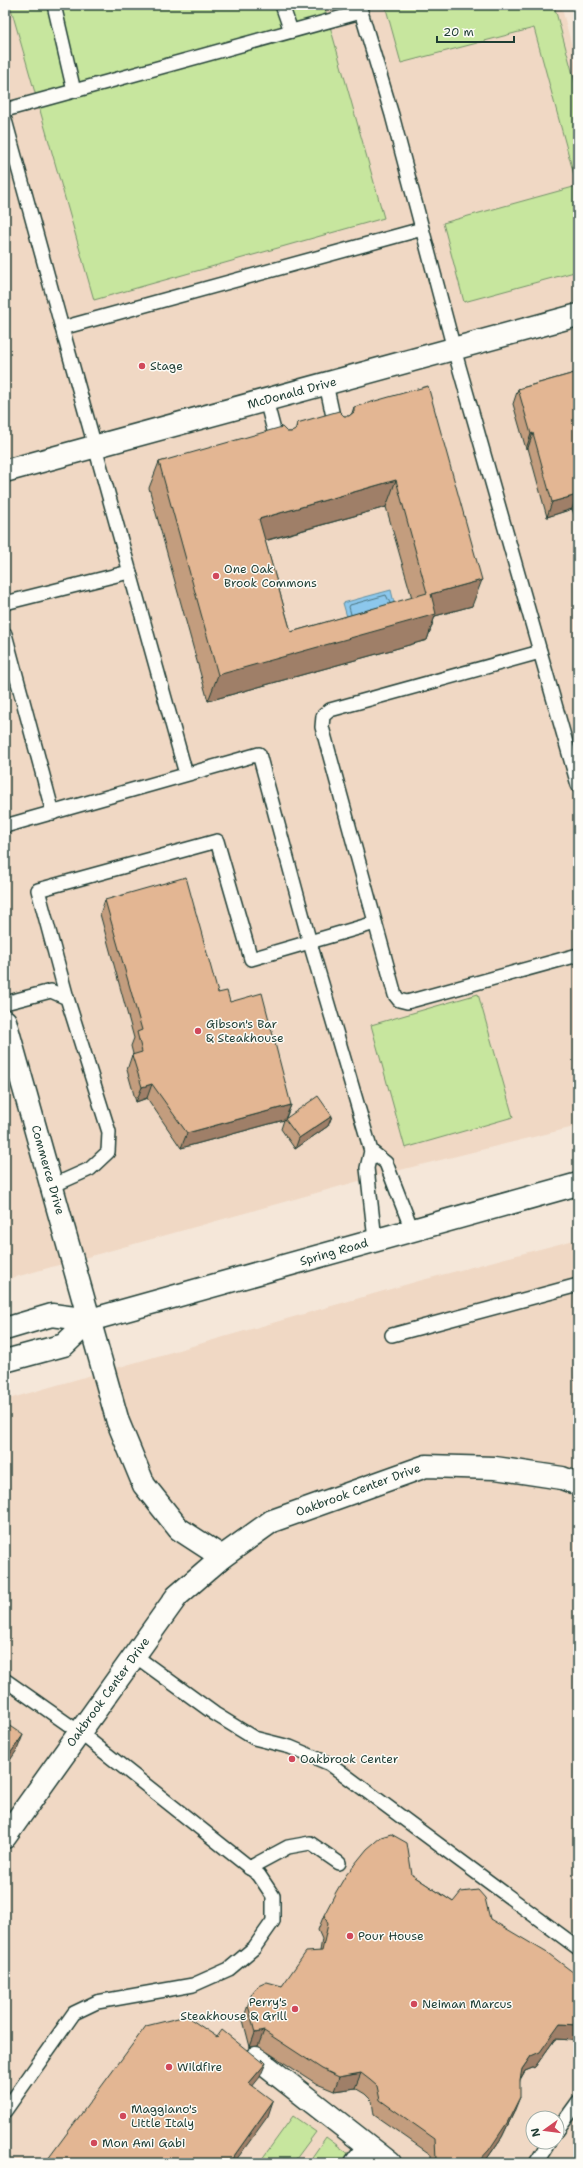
<svg xmlns="http://www.w3.org/2000/svg" width="583" height="2168" viewBox="0 0 583 2168" font-family="'Shantell Sans',sans-serif">
  <style>
    .built { fill: #f0d8c4; fill-rule: evenodd }
    .green { fill: #c7e69e; stroke: #739269 }
    .water { fill: #8cc7ec; stroke: #6090a2 }
    .lines { fill: none; stroke-linecap: round; stroke-linejoin: round }
    .shore { stroke: #4b747e; stroke-width: 1 }
    .lane-casing { stroke: #1f3d34; stroke-width: 16 }
    .street-casing { stroke: #1f3d34; stroke-width: 25 }
    .secondary-casing { stroke: #1f3d34; stroke-width: 25 }
    .lane { stroke: #fdfcf7; stroke-width: 13 }
    .street { stroke: #fdfcf7; stroke-width: 22 }
    .secondary { stroke: #fdfcf7; stroke-width: 22 }
    .wall { fill: #c39d7e; stroke: #1f3d34; fill-rule: evenodd }
    .shaded-wall { fill: #9f7f67; stroke: #1f3d34 }
    .building { fill: #e3b693; stroke: #1f3d34; fill-rule: evenodd }
    .poi-dot { fill: #d1495b; stroke: #fdfcf7; stroke-width: 1.5 }
    .labels { text-anchor: middle; dominant-baseline: central; stroke-width: 3; stroke-linejoin: round; paint-order: stroke }
    .poi-label { font-size: 12px; fill: #1f3d34; stroke: #fdfcf7; text-anchor: start }
    .street-label { font-size: 12px; fill: #1f3d34; stroke: #fdfcf7 }
  </style>
  <rect width="100%" height="100%" fill="#f5e7d9"/>
  <filter id="ink" filterUnits="userSpaceOnUse"><feTurbulence type="fractalNoise" baseFrequency=".025" numOctaves="2"/><feDisplacementMap in="SourceGraphic" scale="8" xChannelSelector="R" yChannelSelector="G"/><feConvolveMatrix kernelMatrix="1 2 1 2 8 2 1 2 1" color-interpolation-filters="sRGB"/></filter>
  <g filter="url(#ink)">
    <g class="built">
      <polygon points="5,5 561,5 578,69 578,1126 384,1174 5,1280"/>
      <path d="M578,1239V2163H5V1400L415,1282ZM533,2118H557V2142H533Z"/>
    </g>
    <g class="green">
      <polygon points="10,5 324,5 384,218 94,300"/>
      <polygon points="385,5 554,5 578,93 578,271 464,302 443,223 577,186 534,28 401,63"/>
      <polygon points="478,994 513,1117 405,1148 371,1025"/>
      <polygon points="293,2116 316,2132 293,2163 259,2163"/>
      <polygon points="326,2137 349,2154 343,2163 308,2163"/>
    </g>
    <polygon class="water" points="391,590 396,611 349,624 343,603"/>
    <g class="lines">
      <polyline class="shore" points="351,614 349,607 350,605 386,595 390,603"/>
      <g class="lane-casing">
        <g id="lane">
          <polyline points="54,5 74,91"/>
          <polyline points="282,5 291,31"/>
          <polyline points="359,5 392,115 454,349 578,785"/>
          <polyline points="5,110 361,12"/>
          <polyline points="5,120 62,328"/>
          <polyline points="326,384 336,430"/>
          <polyline points="266,400 278,446"/>
          <polyline points="5,603 129,572"/>
          <polyline points="5,634 53,813"/>
          <polyline points="540,652 330,710 323,716 322,727 395,995 399,1000 407,1002 578,955"/>
          <polyline points="186,774 62,328 422,229"/>
          <polyline points="5,826 259,754 310,943 371,1151 367,1168 375,1240"/>
          <polyline points="67,998 38,890 217,841 251,959 375,923"/>
          <polyline points="5,1003 51,991 67,998 109,1132 108,1152 90,1169 52,1186"/>
          <polyline points="371,1151 386,1163 412,1230"/>
          <polyline points="392,1335 578,1285"/>
          <polyline points="134,1655 215,1714 254,1738 290,1747 330,1764 578,1948"/>
          <polyline points="5,1680 79,1732 259,1875 273,1896 273,1921 254,1948 229,1969 193,1985 97,2002 74,2013 5,2111"/>
          <polyline points="249,1868 288,1847 310,1843 339,1863"/>
          <polyline points="557,2131 578,2102"/>
          <polyline points="536,2163 549,2142"/>
        </g>
      </g>
      <g class="street-casing">
        <g id="street">
          <polyline points="5,471 578,315"/>
          <polyline points="5,1021 118,1422 144,1485 179,1529 222,1557"/>
          <polyline points="5,1837 177,1596 222,1557 272,1521 426,1466 495,1468 562,1478 578,1484"/>
          <polyline points="256,2058 390,2163"/>
          <polyline points="356,2163 368,2147"/>
        </g>
      </g>
      <g class="secondary-casing">
        <g id="secondary">
          <polyline points="5,1329 52,1315 90,1320 578,1184"/>
          <polyline points="5,1361 64,1345 90,1320"/>
        </g>
      </g>
      <use href="#lane" class="lane"/>
      <use href="#street" class="street"/>
      <use href="#secondary" class="secondary"/>
    </g>
    <g class="wall">
      <polygon points="578,372 578,513 574,514 572,509 547,517 528,448 526,449 513,404 518,389"/>
      <path d="M354,407L472,606L435,616L427,640L208,701L149,488L159,462L287,432H291L295,431L297,423L344,416H349L352,413ZM386,507L412,598L291,632L265,541Z"/>
      <polygon points="578,678 578,705 574,690"/>
      <polygon points="105,900 218,993 230,1002 291,1105 286,1118 332,1116 328,1126 295,1149 281,1129 284,1120 181,1148 147,1098 136,1102 127,1070 132,1055 133,1054 131,1046 134,1038 100,914"/>
      <polygon points="412,1875 453,1902 490,1919 572,2040 555,2039 535,2067 525,2071 520,2080 514,2112 502,2137 484,2163 430,2163 430,2154 374,2115 372,2101 365,2094 355,2088 334,2091 317,2084 258,2046 250,2047 243,2020 252,1993 282,1986 320,1951 322,1939 318,1930 324,1915"/>
    </g>
    <g class="shaded-wall">
      <polygon points="533,433 528,448 526,449 531,434"/>
      <polygon points="396,480 386,507 249,545 259,519"/>
      <polygon points="577,495 572,509 547,517 552,502"/>
      <polygon points="578,502 578,513 574,514"/>
      <polygon points="482,580 472,606 435,616 427,640 208,701 218,675 431,594"/>
      <polygon points="152,1084 147,1098 136,1102 142,1087"/>
      <polygon points="291,1105 285,1119 284,1120 181,1148 187,1133"/>
      <polygon points="332,1116 328,1126 295,1149 299,1138"/>
      <polygon points="23,1735 17,1750 5,1768 5,1761"/>
      <polygon points="560,2024 578,2025 578,2039 572,2040 555,2039 535,2067 525,2071 517,2084 522,2069 531,2056"/>
      <polygon points="264,2031 258,2046 250,2047 255,2033"/>
      <polygon points="266,2063 260,2077 243,2098 249,2083"/>
      <polygon points="361,2073 355,2088 334,2091 339,2077"/>
      <polygon points="520,2097 514,2112 502,2137 484,2163 477,2163"/>
      <polygon points="273,2101 268,2116 234,2163 229,2163"/>
    </g>
    <g class="building">
      <polygon points="578,372 578,496 577,495 552,502 533,433 531,434 518,389"/>
      <path d="M428,386L482,580L431,594L436,614L218,675L159,462L282,427L287,432H291L296,430L297,423L339,411L344,416H349L354,412V407ZM396,480L427,593L291,632L259,519Z"/>
      <polygon points="186,877 218,993 227,991 230,1002 262,993 291,1105 187,1133 152,1084 142,1087 132,1055 142,1052 137,1032 142,1030 105,900"/>
      <polygon points="318,1096 332,1116 299,1138 285,1119"/>
      <polygon points="5,1723 23,1735 5,1761"/>
      <polygon points="391,1834 407,1843 412,1875 453,1902 461,1892 478,1890 485,1898 490,1919 549,1954 578,1976 578,2025 560,2024 540,2052 531,2056 522,2069 520,2080 520,2097 507,2123 489,2150 477,2163 438,2163 436,2159 435,2139 380,2100 377,2086 370,2080 361,2073 339,2077 322,2069 264,2031 255,2033 248,2005 252,1993 258,1986 267,1982 282,1986 306,1952 322,1951 328,1924 324,1915 336,1892 346,1875 367,1849 381,1837"/>
      <polygon points="186,2016 217,2037 222,2030 263,2063 262,2059 266,2063 249,2083 273,2101 229,2163 45,2163 146,2026"/>
    </g>
  </g>
  <g class="poi-dot">
    <circle cx="142" cy="366" r="4"/>
    <circle cx="216" cy="576" r="4"/>
    <circle cx="198" cy="1031" r="4"/>
    <circle cx="292" cy="1759" r="4"/>
    <circle cx="350" cy="1936" r="4"/>
    <circle cx="414" cy="2004" r="4"/>
    <circle cx="295" cy="2009" r="4"/>
    <circle cx="169" cy="2067" r="4"/>
    <circle cx="123" cy="2116" r="4"/>
    <circle cx="94" cy="2143" r="4"/>
  </g>
  <g class="labels">
    <g class="poi-label">
      <text x="150" y="366">Stage</text>
      <text x="224" y="569">One Oak<tspan x="224" dy="14">Brook Commons</tspan></text>
      <text x="206" y="1024">Gibson's Bar<tspan x="206" dy="14">&amp; Steakhouse</tspan></text>
      <text x="300" y="1759">Oakbrook Center</text>
      <text x="358" y="1936">Pour House</text>
      <text x="287" y="2002" text-anchor="end">Perry's<tspan x="287" dy="14">Steakhouse &amp; Grill</tspan></text>
      <text x="422" y="2004">Neiman Marcus</text>
      <text x="177" y="2067">Wildfire</text>
      <text x="131" y="2109">Maggiano's<tspan x="131" dy="14">Little Italy</tspan></text>
      <text x="102" y="2143">Mon Ami Gabi</text>
    </g>
    <g class="street-label">
      <text transform="translate(292 393) rotate(-15)">McDonald Drive</text>
      <text transform="translate(48 1170) rotate(74)">Commerce Drive</text>
      <text transform="translate(334 1252) rotate(-16)">Spring Road</text>
      <text transform="translate(358 1490) rotate(-20)">Oakbrook Center Drive</text>
      <text transform="translate(108 1692) rotate(-54)">Oakbrook Center Drive</text>
    </g>
  </g>
  <rect width="583" height="2168" fill="none" stroke="#fdfcf7" stroke-width="20"/>
  <rect x="10" y="10" width="563" height="2148" fill="none" stroke="#1f3d34" stroke-width="1.5" filter="url(#ink)"/>
  <g transform="translate(545 2130) rotate(256)"><circle r="19" fill="#fdfcf7" stroke="#a4b0a9"/>
  <path d="M0-3L7 15L0 10L-7 15Z" fill="#d1495b"/>
  <text y="-6" font-size="11" font-weight="bold" text-anchor="middle" fill="#1f3d34">N</text>
  </g>
  <path d="M437 36v6h77v-6" fill="none" stroke="#1f3d34" stroke-width="2"/>
  <text x="443" y="36" font-size="12" fill="#1f3d34" stroke="#fdfcf7" stroke-width="3" paint-order="stroke">20 m</text>
</svg>
